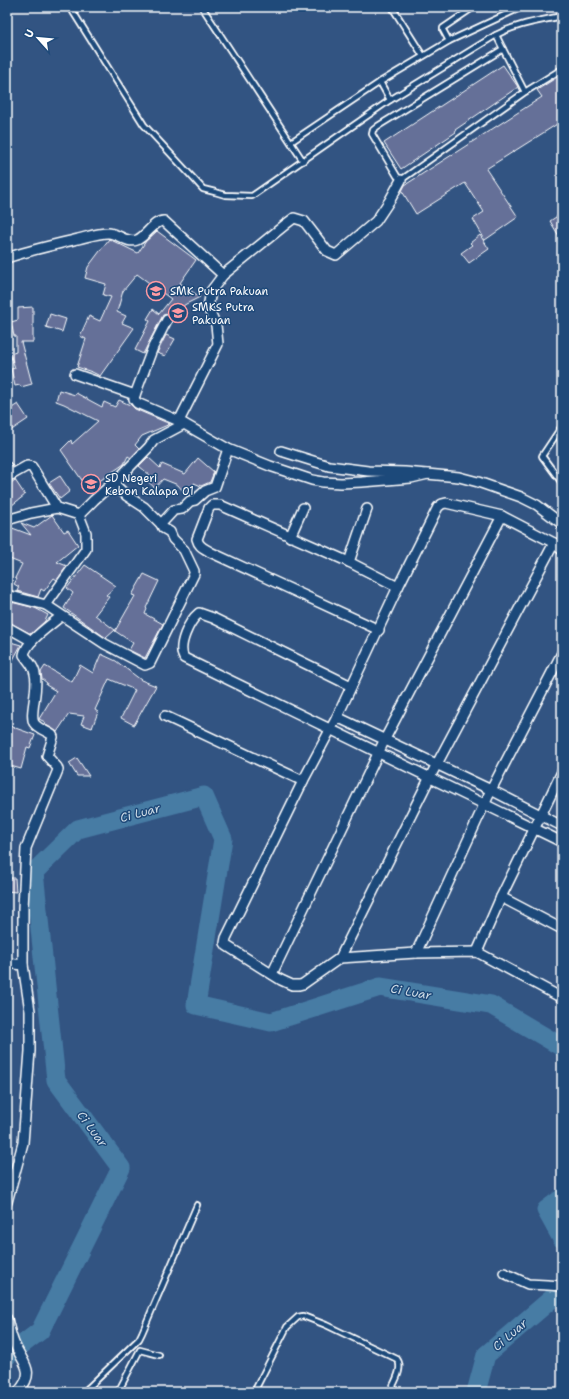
<svg xmlns="http://www.w3.org/2000/svg" width="569" height="1399" viewBox="0 0 569 1399" font-family="'Shantell Sans',sans-serif">
  <style>
    .lines { fill: none; stroke-linecap: round; stroke-linejoin: round }
    .river { stroke: #477ba4; stroke-width: 19 }
    .building { fill: #657098; stroke: #fff }
    .lane-casing { stroke: #fff; stroke-width: 8 }
    .street-casing { stroke: #fff; stroke-width: 12 }
    .lane { stroke: #1f4a7a; stroke-width: 4.5 }
    .street { stroke: #1f4a7a; stroke-width: 9 }
    .labels { text-anchor: middle; dominant-baseline: central; stroke-width: 3; stroke-linejoin: round; paint-order: stroke }
    .poi-label { font-size: 11px; fill: #fff; stroke: #1f4a7a; text-anchor: start }
    .water-label { font-size: 12px; font-style: italic; fill: #d1dee8; stroke: #1f4a7a }
  </style>
  <rect width="100%" height="100%" fill="#325482"/>
  <filter id="ink" filterUnits="userSpaceOnUse"><feTurbulence type="fractalNoise" baseFrequency=".025" numOctaves="2"/><feDisplacementMap in="SourceGraphic" scale="8" xChannelSelector="R" yChannelSelector="G"/><feConvolveMatrix kernelMatrix="1 2 1 2 8 2 1 2 1" color-interpolation-filters="sRGB"/></filter>
  <g filter="url(#ink)">
    <g class="lines">
      <g class="river">
        <polyline points="562,1198 546,1210 562,1239"/>
        <polyline points="7,1356 40,1331 121,1168 56,1080 34,872 78,829 204,796 223,839 196,1005 271,1022 380,987 491,1005 562,1047"/>
        <polyline points="476,1392 486,1355 562,1290"/>
      </g>
    </g>
    <g class="building">
      <polygon points="503,65 518,87 455,130 456,132 401,169 384,143"/>
      <polygon points="562,74 562,121 486,169 518,217 485,240 473,219 484,212 465,183 416,214 402,191 405,185 542,97 537,90"/>
      <polygon points="562,213 562,241 550,221"/>
      <polygon points="157,231 196,260 180,283 200,297 186,304 170,315 167,314 163,315 143,354 135,350 150,321 147,319 153,309 159,314 171,299 137,274 123,291 117,312 126,316 122,323 134,328 100,376 92,372 77,367 86,339 80,336 89,316 100,321 111,297 103,295 106,284 85,278 88,267 109,239 138,253 146,241"/>
      <polygon points="480,235 489,249 469,263 461,253 472,245 470,243"/>
      <polygon points="33,307 33,342 21,342 32,384 21,387 20,385 15,386 11,369 15,368 10,354 16,352 16,336 14,336 11,322 18,320 18,308"/>
      <polygon points="50,314 66,319 62,332 46,327"/>
      <polygon points="166,335 175,339 165,356 157,353"/>
      <polygon points="59,390 75,395 76,393 102,407 104,402 115,407 119,400 130,405 130,404 135,409 170,424 142,436 135,445 139,449 131,458 128,456 124,464 88,489 61,450 71,440 72,444 98,421 64,404 56,401"/>
      <polygon points="18,404 28,419 7,433 7,411"/>
      <polygon points="148,457 160,468 162,464 185,474 198,458 214,472 210,482 201,486 194,483 191,495 187,496 178,485 163,479 155,488 145,479 151,476 139,466"/>
      <polygon points="60,476 70,491 60,499 49,483"/>
      <polygon points="15,480 25,495 7,509 7,486"/>
      <polygon points="52,515 64,532 68,530 78,545 57,562 67,566 57,580 54,578 44,591 41,589 38,597 17,591 19,587 14,584 17,579 15,578 22,564 7,558 7,526 31,535 21,523 34,528"/>
      <polygon points="85,565 116,586 106,595 109,597 95,615 115,630 106,638 64,608 73,593 67,588"/>
      <polygon points="144,574 159,581 146,608 147,609 145,614 163,624 145,658 129,650 133,643 115,631 135,596 132,595"/>
      <polygon points="7,601 35,608 48,615 45,621 31,634 7,621"/>
      <polygon points="7,641 21,645 7,671"/>
      <polygon points="101,654 116,661 141,680 156,686 134,725 121,718 135,690 109,679 95,710 98,712 92,728 81,724 84,716 69,714 57,732 44,724 45,722 39,719 56,691 46,685 47,683 42,679 41,672 45,666 72,682 80,665 93,673"/>
      <polygon points="7,725 35,735 30,748 27,747 21,769 7,765 11,741 7,740"/>
      <polygon points="77,758 89,776 77,776 69,763"/>
      <polygon points="7,878 15,878 16,892 7,891"/>
    </g>
    <g class="lines">
      <g class="lane-casing">
        <g id="lane">
          <path d="M70,7L144,125L194,179L203,189L215,192L225,195L252,196L390,100L496,35C516,24 540,21 562,16"/>
          <polyline points="202,7 303,161"/>
          <polyline points="392,7 423,56"/>
          <polyline points="496,35 503,49"/>
          <polyline points="449,41 443,30 443,28 474,7"/>
          <polyline points="380,82 390,100"/>
          <polyline points="525,92 503,49 378,126 373,130 372,134 397,176 401,180 525,92 562,69"/>
          <polyline points="291,142 380,82 449,41 522,7"/>
          <polyline points="562,426 542,456 562,483"/>
          <polyline points="88,1388 97,1392"/>
          <polyline points="84,1392 139,1339 142,1333 197,1205"/>
          <polyline points="118,1392 140,1350 159,1355"/>
          <path d="M254,1392L287,1327L298,1317L303,1316L326,1325L397,1359C404,1368 394,1383 390,1392"/>
        </g>
      </g>
      <g class="street-casing">
        <g id="street">
          <path d="M7,258C30,250 54,245 78,239C87,237 98,233 108,233C118,233 127,244 137,240C147,236 154,220 164,221L223,275"/>
          <polyline points="167,320 153,347 135,395 134,399 137,403 179,421 228,449 270,466 312,480 323,482 341,483 362,482 411,478 428,474"/>
          <polyline points="75,374 135,395"/>
          <polyline points="179,421 218,344 216,325 208,308 211,291 223,275 286,224 294,218 304,221 327,251 336,255 376,221 390,200 401,180"/>
          <polyline points="281,451 329,466 368,471 405,472 459,477 478,482 521,497 537,505 562,524"/>
          <polyline points="7,467 11,475 27,466 32,467 57,508"/>
          <polyline points="113,483 127,496 144,507 161,524"/>
          <polyline points="7,520 31,513 57,508 79,515 94,500 122,475 149,447 154,440 184,424"/>
          <polyline points="290,537 303,508"/>
          <polyline points="562,550 554,543 502,516 446,503 442,504 438,507 398,587 337,717 303,781 226,938 225,943 227,946 281,980 292,985 299,985 303,984 340,958 416,953 477,952 562,998"/>
          <polyline points="349,562 367,509"/>
          <polyline points="7,595 46,605 86,549 86,533 79,515"/>
          <polyline points="46,605 105,644 145,665 150,663 194,574 194,571 184,550 173,539 170,532 163,528 161,524 174,510 182,509 190,501 195,500 205,491 215,487 228,449"/>
          <polyline points="7,627 32,641"/>
          <path d="M379,630L210,552C204,548 199,547 197,539L209,508L212,505H220L349,562L398,587"/>
          <path d="M351,686L213,618L199,613C189,621 177,646 184,658L562,842"/>
          <polyline points="165,716 303,781"/>
          <polyline points="337,717 491,790 562,826"/>
          <polyline points="501,897 562,772"/>
          <polyline points="477,952 501,897 562,929"/>
          <polyline points="416,953 491,790 562,653"/>
          <polyline points="340,958 430,777 554,543"/>
          <polyline points="7,963 23,965"/>
          <polyline points="272,974 385,739 502,516"/>
          <path d="M7,1202L23,1143L30,1051V1011L23,965V908L26,848L58,770L57,767L47,756L53,737L52,735C47,731 38,729 34,723C29,714 39,689 35,674C34,666 28,661 24,655C26,641 51,625 61,616"/>
          <polyline points="504,1273 528,1284 547,1285 562,1286"/>
          <path d="M7,1319C9,1327 11,1336 14,1343C23,1364 37,1371 18,1392"/>
        </g>
      </g>
      <use href="#lane" class="lane"/>
      <use href="#street" class="street"/>
    </g>
  </g>
  <defs>
    <g id="school-ring" transform="scale(1)"><circle r="9.5" fill="#1f4a7a" stroke="#ff9aa2" stroke-width="1.5"/><path d="M0-5L7-2L0 1L-7-2ZM-4 1L0 2.5L4 1V4Q0 6-4 4Z" fill="#ff9aa2"/></g>
  </defs>
  <g fill-rule="evenodd">
    <use href="#school-ring" x="156" y="291"/>
    <use href="#school-ring" x="178" y="313"/>
    <use href="#school-ring" x="91" y="484"/>
  </g>
  <g class="labels">
    <g class="poi-label">
      <text x="170" y="291">SMK Putra Pakuan</text>
      <text x="192" y="307">SMKS Putra<tspan x="192" dy="13">Pakuan</tspan></text>
      <text x="105" y="478">SD Negeri<tspan x="105" dy="13">Kebon Kalapa 01</tspan></text>
    </g>
    <g class="water-label">
      <text transform="translate(140 813) rotate(-15)">Ci Luar</text>
      <text transform="translate(411 992) rotate(10)">Ci Luar</text>
      <text transform="translate(92 1129) rotate(53)">Ci Luar</text>
      <text transform="translate(510 1335) rotate(-41)">Ci Luar</text>
    </g>
  </g>
  <rect width="569" height="1399" fill="none" stroke="#1f4a7a" stroke-width="24"/>
  <rect x="12" y="12" width="545" height="1375" fill="none" stroke="#fff" stroke-width="1.5" filter="url(#ink)"/>
  <g transform="translate(38 38) rotate(297)" stroke="#1f4a7a" stroke-width="3" paint-order="stroke">
  <path d="M0-3L7 15L0 10L-7 15Z" fill="#ffffff"/>
  <text y="-6" font-size="11" font-weight="bold" text-anchor="middle" fill="#ffffff">U</text>
  </g>
</svg>
